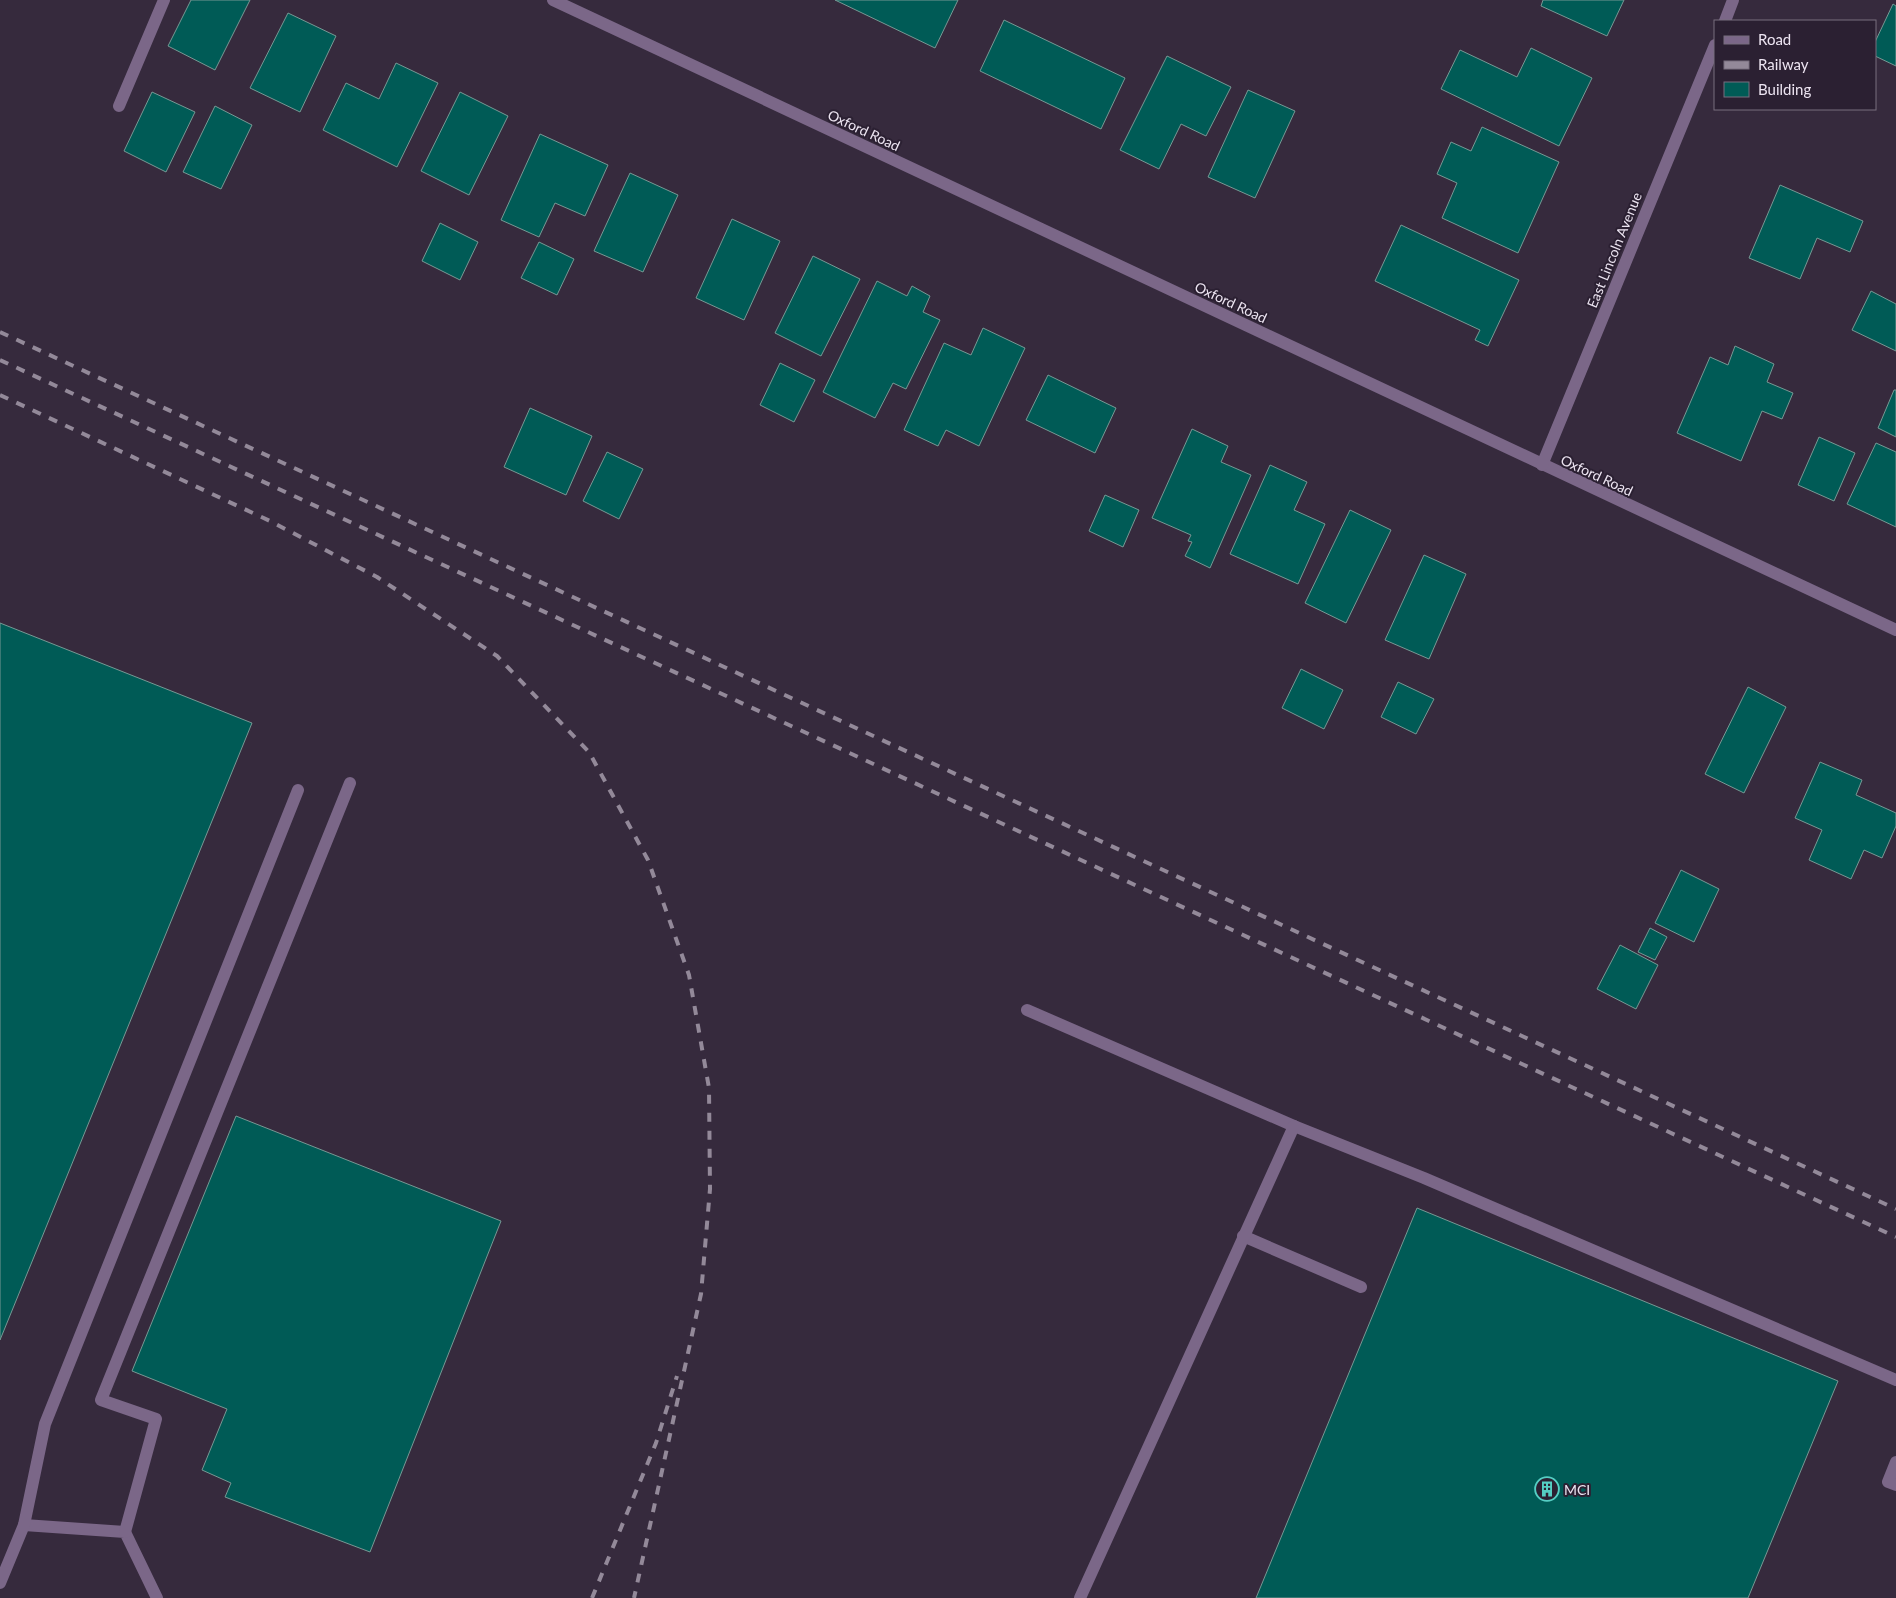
<svg xmlns="http://www.w3.org/2000/svg" width="1896" height="1598" viewBox="0 0 1896 1598" font-family="Lato,sans-serif">
  <style>
    .building { fill: #005b56; stroke: #779894 }
    .lines { fill: none; stroke-linecap: round; stroke-linejoin: round }
    .minor { stroke: #7b6788; stroke-width: 12 }
    .rail { stroke: #938999; stroke-width: 4; stroke-dasharray: 9 9; stroke-linecap: butt }
    .labels { text-anchor: middle; dominant-baseline: central; stroke-width: 4; stroke-linejoin: round; paint-order: stroke }
    .street-label { font-size: 14px; fill: #ece4f1; stroke: #2b2032 }
    .poi-label { font-size: 14px; fill: #ece4f1; stroke: #2b2032; text-anchor: start }
  </style>
  <rect width="100%" height="100%" fill="#362a3d"/>
  <g class="building">
    <polygon points="191,0 250,0 215,70 168,46"/>
    <polygon points="835,0 958,0 935,48"/>
    <polygon points="1543,0 1624,0 1607,36 1541,6"/>
    <polygon points="1893,4 1896,6 1896,66 1875,56 1875,42"/>
    <polygon points="288,13 336,36 300,112 250,88"/>
    <polygon points="1004,20 1125,78 1101,129 980,71"/>
    <polygon points="1531,48 1592,78 1559,146 1441,89 1460,50 1517,77"/>
    <polygon points="1167,56 1231,87 1206,136 1181,124 1159,169 1120,150"/>
    <polygon points="396,63 438,83 397,167 323,130 346,83 379,99"/>
    <polygon points="1248,90 1295,111 1255,198 1208,177"/>
    <polygon points="152,92 195,112 166,172 124,151"/>
    <polygon points="460,92 508,116 469,195 421,171"/>
    <polygon points="215,106 252,125 221,189 183,172"/>
    <polygon points="1482,127 1559,162 1518,253 1442,218 1457,183 1437,174 1451,142 1471,151"/>
    <polygon points="540,134 608,165 585,216 555,203 539,237 501,220"/>
    <polygon points="630,173 678,195 643,272 594,251"/>
    <polygon points="1780,185 1863,221 1850,252 1817,238 1800,279 1749,258"/>
    <polygon points="732,219 780,241 744,320 696,298"/>
    <polygon points="440,223 478,242 460,280 422,261"/>
    <polygon points="1401,225 1519,280 1488,346 1475,340 1480,330 1375,281"/>
    <polygon points="539,242 574,259 557,295 521,278"/>
    <polygon points="813,256 860,279 821,356 775,333"/>
    <polygon points="877,281 907,296 912,286 930,296 923,312 940,320 906,389 893,383 875,418 823,392"/>
    <polygon points="1871,291 1896,304 1896,351 1852,330"/>
    <polygon points="983,328 1025,348 979,446 946,430 938,446 904,430 944,343 971,355"/>
    <polygon points="1735,346 1774,364 1767,382 1793,393 1782,419 1762,411 1741,461 1677,433 1710,357 1728,365"/>
    <polygon points="780,363 815,380 794,422 760,405"/>
    <polygon points="1048,375 1116,408 1095,453 1026,420"/>
    <polygon points="1894,390 1896,390 1896,437 1878,428"/>
    <polygon points="530,408 592,436 566,495 504,467"/>
    <polygon points="1192,429 1228,446 1221,462 1251,475 1210,568 1185,556 1192,542 1188,541 1191,535 1152,518"/>
    <polygon points="1819,437 1855,453 1834,501 1798,485"/>
    <polygon points="1876,443 1896,452 1896,527 1847,504"/>
    <polygon points="607,452 643,469 619,519 583,501"/>
    <polygon points="1270,465 1307,482 1294,510 1325,524 1298,584 1230,554"/>
    <polygon points="1105,495 1139,510 1123,547 1089,531"/>
    <polygon points="1350,510 1391,530 1346,623 1305,603"/>
    <polygon points="1424,555 1466,574 1429,659 1385,640"/>
    <polygon points="0,623 252,723 0,1340"/>
    <polygon points="1301,669 1343,690 1324,729 1282,708"/>
    <polygon points="1398,682 1434,699 1416,734 1381,717"/>
    <polygon points="1748,687 1786,707 1744,793 1705,774"/>
    <polygon points="1820,762 1862,780 1856,795 1896,813 1896,826 1882,858 1864,850 1851,879 1809,860 1822,830 1795,818"/>
    <polygon points="1681,870 1719,889 1694,942 1655,923"/>
    <polygon points="1650,928 1667,937 1655,960 1638,952"/>
    <polygon points="1620,945 1658,965 1636,1009 1597,989"/>
    <polygon points="236,1116 501,1221 370,1552 225,1497 231,1483 202,1470 227,1409 132,1371"/>
    <polygon points="1417,1208 1838,1381 1748,1598 1256,1598"/>
  </g>
  <g class="lines">
    <g class="minor">
      <polyline points="553,0 1896,630"/>
      <polyline points="1725,21 1733,0"/>
      <polyline points="119,106 164,0"/>
      <polyline points="1542,465 1715,45"/>
      <polyline points="1027,1010 1294,1126"/>
      <polyline points="1243,1236 1361,1287"/>
      <polyline points="1896,1462 1888,1482 1896,1485"/>
      <polyline points="24,1525 125,1532 157,1598"/>
      <polyline points="125,1532 156,1419 101,1400 350,783"/>
      <polyline points="0,1583 24,1525 45,1424 298,790"/>
      <polyline points="1080,1598 1294,1126 1424,1178 1896,1380"/>
    </g>
    <g class="rail">
      <polyline points="0,332 1896,1209"/>
      <polyline points="0,360 1896,1237"/>
      <polyline points="0,395 270,521 377,577 497,656 589,752 648,860 689,975 709,1088 710,1189 701,1294 634,1598"/>
      <polyline points="592,1598 656,1443 677,1376"/>
    </g>
  </g>
  <defs>
    <g id="building-ring" transform="scale(1.25)"><circle r="9.5" fill="#2b2032" stroke="#55cec4" stroke-width="1.5"/><path d="M-4-6H4V6H1V3H-1V6H-4ZM-2.5-4.3h1.7v1.8h-1.7ZM.8-4.3h1.7v1.8H.8ZM-2.5-1h1.7V.8h-1.7ZM.8-1h1.7V.8H.8Z" fill="#55cec4"/></g>
  </defs>
  <g fill-rule="evenodd">
    <use href="#building-ring" x="1547" y="1489"/>
  </g>
  <g class="labels">
    <g class="street-label">
      <text transform="translate(864 130) rotate(25)">Oxford Road</text>
      <text transform="translate(1614 250) rotate(-68)">East Lincoln Avenue</text>
      <text transform="translate(1231 302) rotate(25)">Oxford Road</text>
      <text transform="translate(1597 475) rotate(25)">Oxford Road</text>
    </g>
    <g class="poi-label">
      <text x="1564" y="1489">MCI</text>
    </g>
  </g>
  <rect x="1714" y="20" width="162" height="90" fill="#2b2032" stroke="#786e7e"/>
  <rect x="1724" y="36" width="25" height="8" fill="#7b6788" stroke="#786e7e"/>
  <text x="1758" y="45" font-size="15" fill="#ece4f1">Road</text>
  <rect x="1724" y="61" width="25" height="8" fill="#938999" stroke="#786e7e"/>
  <text x="1758" y="70" font-size="15" fill="#ece4f1">Railway</text>
  <rect x="1724" y="82" width="25" height="15" fill="#005b56" stroke="#786e7e"/>
  <text x="1758" y="95" font-size="15" fill="#ece4f1">Building</text>
</svg>
